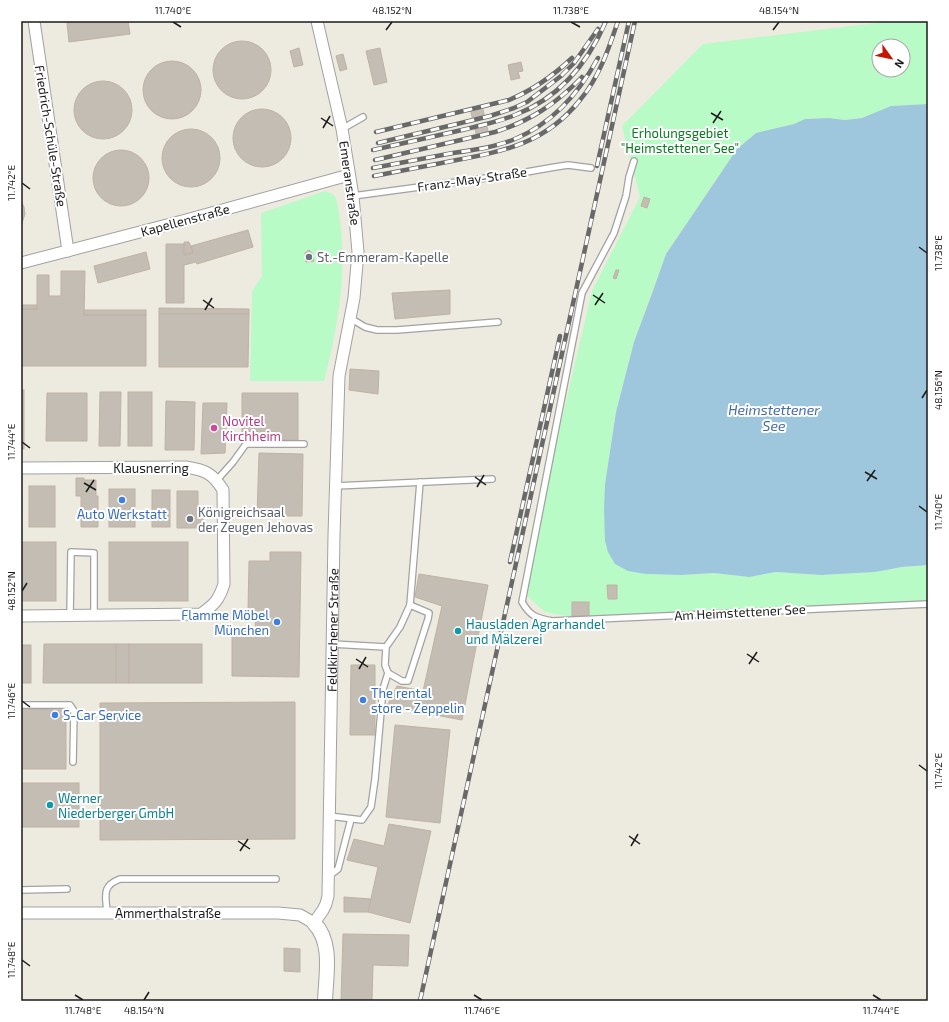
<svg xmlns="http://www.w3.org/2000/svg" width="949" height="1022" viewBox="0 0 949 1022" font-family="'Exo 2',sans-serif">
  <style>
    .park { fill: #b9fbc6; fill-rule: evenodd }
    .water { fill: #9ec7dd }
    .building { fill: #c4bdb3; stroke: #bfb2a2 }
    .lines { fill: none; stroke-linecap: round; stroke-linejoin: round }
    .service-casing { stroke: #a2a2a2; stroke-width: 8 }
    .minor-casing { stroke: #a2a2a2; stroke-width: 13 }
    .tertiary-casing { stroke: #a2a2a2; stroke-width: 16 }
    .service { stroke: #fff; stroke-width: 5.5 }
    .minor { stroke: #fff; stroke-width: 11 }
    .tertiary { stroke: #fff; stroke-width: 14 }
    .rail-casing { stroke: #696969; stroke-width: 4.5 }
    .rail { stroke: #fff; stroke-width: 3; stroke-dasharray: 9; stroke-linecap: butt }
    .ticks { fill: none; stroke: #1b1b1b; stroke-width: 1.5 }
    .worship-dot { fill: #6b7280; stroke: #fff; stroke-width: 1.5 }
    .hotel-dot { fill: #d1479c; stroke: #fff; stroke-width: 1.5 }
    .shop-dot { fill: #3f7fe0; stroke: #fff; stroke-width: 1.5 }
    .culture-dot { fill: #0f9aa8; stroke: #fff; stroke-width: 1.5 }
    .labels { text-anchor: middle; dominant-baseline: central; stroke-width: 4; stroke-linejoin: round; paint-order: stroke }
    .park-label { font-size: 13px; fill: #087a1e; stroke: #fff }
    .street-label { font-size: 13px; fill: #1b1b1b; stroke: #fff }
    .worship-label { font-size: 13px; fill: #5b616d; stroke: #fff; text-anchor: start }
    .hotel-label { font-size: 13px; fill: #b23c85; stroke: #fff; text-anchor: start }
    .shop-label { font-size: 13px; fill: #366cbe; stroke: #fff; text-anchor: start }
    .culture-label { font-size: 13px; fill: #0d838f; stroke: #fff; text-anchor: start }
    .water-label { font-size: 14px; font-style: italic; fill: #456dac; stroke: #fff }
    .neatline { fill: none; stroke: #1b1b1b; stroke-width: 1.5 }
    .ticks-label { font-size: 10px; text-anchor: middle; fill: #1b1b1b }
  </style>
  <rect width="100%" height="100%" fill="#edeadf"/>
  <g class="park">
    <path d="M893,21H928V104L891,106L862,118L845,120L829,118L805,119L794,124L756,133L737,149L666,254L634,342L616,412L605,484V541L646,574L681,575L714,573L749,577L776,572L821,575L875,572L902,567L928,565V602L572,617L545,612L527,596L540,512L592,291L640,197L622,126L703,44ZM879,46H903V70H879Z"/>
    <path d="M325,191C327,192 331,193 333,194C338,199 338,208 339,214C348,269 338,327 324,381H250L252,291L262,276L261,213Z"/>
  </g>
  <polygon class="water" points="928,104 928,565 902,567 875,572 821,575 776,572 749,577 714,573 681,575 646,574 628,571 615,564 608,552 605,541 604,509 605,484 616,412 634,342 651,296 666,254 737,149 756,133 794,124 805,119 829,118 845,120 862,118 891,106"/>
  <g class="building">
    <polygon points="78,21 128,21 130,34 69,42 67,23"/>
    <circle cx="242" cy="70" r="29"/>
    <polygon points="299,48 303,65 294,67 290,51"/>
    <polygon points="380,48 387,82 374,85 366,51"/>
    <polygon points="343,54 347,69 340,71 336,56"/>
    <circle cx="172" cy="90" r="29"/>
    <polygon points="521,62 523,71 518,72 520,78 511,80 508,65"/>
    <circle cx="103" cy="110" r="29"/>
    <polygon points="482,105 485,118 473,121 470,108"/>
    <circle cx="262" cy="138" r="29"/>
    <polygon points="486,122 489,135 477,138 474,125"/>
    <circle cx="191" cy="158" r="29"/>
    <circle cx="121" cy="178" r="28"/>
    <polygon points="644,197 650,199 647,208 641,206"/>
    <polygon points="21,201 24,207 25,214 21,226"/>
    <polygon points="248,230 253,247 197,264 196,262 184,265 184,303 166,303 166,244 184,244 184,255 193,253 191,246"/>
    <polygon points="184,242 189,242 193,253 184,255"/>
    <polygon points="309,250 312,253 314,261 306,262 305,253"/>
    <polygon points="146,252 150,269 98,283 94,266"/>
    <polygon points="616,270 619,270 616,279 613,278"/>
    <polygon points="61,271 85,271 84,315 146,315 146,366 21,366 21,309 37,309 37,275 49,275 49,296 61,296"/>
    <polygon points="450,290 450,314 395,319 392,293"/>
    <rect x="21" y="305" width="16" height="4"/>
    <polygon points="159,308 249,309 249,314 159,314"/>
    <rect x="84" y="310" width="62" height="5"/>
    <polygon points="159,314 249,314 248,367 159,367"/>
    <polygon points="350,369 379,371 378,394 349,390"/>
    <rect x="21" y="390" width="3" height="59"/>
    <polygon points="100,392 121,392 120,446 99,446"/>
    <rect x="128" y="392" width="24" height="54"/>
    <polygon points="47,393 87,393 87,441 46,441"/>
    <polygon points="242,393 298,393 298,440 276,440 276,432 242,432"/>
    <polygon points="166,401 195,402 194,450 165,450"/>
    <polygon points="203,403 227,403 225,453 201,454"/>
    <polygon points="259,453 303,454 302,516 257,516"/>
    <polygon points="76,478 84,478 84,480 96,480 96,496 98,496 98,527 81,527 81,496 76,496"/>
    <rect x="29" y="486" width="26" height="41"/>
    <rect x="109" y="489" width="26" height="38"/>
    <rect x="152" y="490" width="18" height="37"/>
    <polygon points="177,491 198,491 198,509 203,509 203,528 177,528"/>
    <rect x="21" y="542" width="35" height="59"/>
    <rect x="109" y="542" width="79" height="59"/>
    <polygon points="270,552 301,552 299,677 232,676 232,631 255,632 256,612 248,612 249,561 270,561"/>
    <polygon points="419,574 488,585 462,720 387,706 397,686 423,691 442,606 415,597"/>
    <polygon points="607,585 617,585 617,599 608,599"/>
    <rect x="572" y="602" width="17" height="14"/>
    <polygon points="44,644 116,644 116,683 43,683"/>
    <rect x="116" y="644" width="13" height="39"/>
    <rect x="129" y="644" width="73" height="39"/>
    <rect x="21" y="645" width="10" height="38"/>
    <polygon points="351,665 375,665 375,735 350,735"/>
    <polygon points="295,702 295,839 100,840 100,703"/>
    <polygon points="21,709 66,710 66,769 21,769"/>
    <polygon points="395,725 450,730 440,823 386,817"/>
    <rect x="21" y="783" width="58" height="44"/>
    <polygon points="389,824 431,831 410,923 368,912 378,867 347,860 354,839 384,846"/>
    <polygon points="344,897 371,899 368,912 344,912"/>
    <polygon points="343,934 409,935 408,966 373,965 372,1001 341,1001"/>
    <polygon points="284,948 300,949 300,972 284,971"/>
  </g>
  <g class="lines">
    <g class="service-casing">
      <g id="service">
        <polyline points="342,129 363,117"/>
        <path d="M634,161L629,177L626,196L614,233L582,293L522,602C530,616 536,618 552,621L928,604"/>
        <polyline points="353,196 515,174 555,167 568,165 591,168"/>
        <polyline points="350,318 365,327 377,330 397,330 498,322"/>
        <polyline points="217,480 233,462 246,444 304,444"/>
        <polyline points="335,486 492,479"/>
        <polyline points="410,605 420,482"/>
        <polyline points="70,616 71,552 94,553 94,615"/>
        <polyline points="332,644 386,647 400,627 410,605 429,613 428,619 408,681 402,681 388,673 385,665 386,647"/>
        <polyline points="21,705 70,705 74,711 73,762"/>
        <polyline points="329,816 362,820 371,807 375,779 383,689 388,673"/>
        <polyline points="329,876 338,869 351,819"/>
        <polyline points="21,890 67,889"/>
        <path d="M107,913C106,896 101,886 120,879H276"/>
      </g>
    </g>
    <g class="minor-casing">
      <g id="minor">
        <polyline points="34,21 68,251"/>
        <polyline points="21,263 186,220 349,175"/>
        <path d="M21,468L186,467C206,470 213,474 223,490L224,584C219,600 214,605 201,614L21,616"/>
        <path id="s1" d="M21,913H278L300,915L314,923L323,910L326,904L328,896L334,535L339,376L354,298L358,252L353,196L342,129L317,21"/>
      </g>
    </g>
    <g class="tertiary-casing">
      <path id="tertiary" d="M314,923C333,942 326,975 325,1001"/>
    </g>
    <use href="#service" class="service"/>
    <use href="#minor" class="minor"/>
    <use href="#tertiary" class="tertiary"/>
    <g class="rail-casing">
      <g id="rail">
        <path d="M376,132L509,100C533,90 553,76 572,58"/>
        <polyline points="378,143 490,116 514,108 527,102 561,76 574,63 598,29"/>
        <path d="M373,150C400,144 427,138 453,132C474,127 496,123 515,115C559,98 588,63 606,21"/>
        <path d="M375,160L495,132C530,121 556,104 582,77"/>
        <polyline points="597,166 629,21"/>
        <path d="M373,168C400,163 426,158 453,153C474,150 496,147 515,139C553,123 579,93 598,58"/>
        <path d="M374,176C400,171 426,166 452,161C504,151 545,144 580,100C599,78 609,48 618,21"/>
        <polyline points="510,562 560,336"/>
        <polyline points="420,1001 635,21"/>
      </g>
    </g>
    <use href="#rail" class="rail"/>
  </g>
  <path class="ticks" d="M173,22L181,27M571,22L580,27M386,30L392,22M773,30L779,22M711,113L723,120M321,118L333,126M713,123L721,111M323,128L330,116M22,183L30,189M919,247L927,253M593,295L605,303M203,300L214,308M595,305L603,293M205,310L212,298M922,398L927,390M22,442L30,448M865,472L877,479M475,477L486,485M867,481L875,470M84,483L96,490M477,487L484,475M86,492L94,480M919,506L927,512M22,591L27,583M747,654L759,662M356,659L368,667M749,664L757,652M359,669L366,657M22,701L30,707M919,765L927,771M629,836L640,844M238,841L250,849M631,846L638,834M240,851L248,839M22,960L30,966M75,995L83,1000M474,995L482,1000M873,995L881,1000M144,1000L149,992"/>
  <g class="worship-dot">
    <circle cx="309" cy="257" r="4"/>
    <circle cx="190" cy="519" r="4"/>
  </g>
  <circle class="hotel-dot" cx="214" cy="428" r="4"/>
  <g class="shop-dot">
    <circle cx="122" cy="500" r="4"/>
    <circle cx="277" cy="622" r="4"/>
    <circle cx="363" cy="700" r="4"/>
    <circle cx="55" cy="715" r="4"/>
  </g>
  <g class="culture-dot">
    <circle cx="458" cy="631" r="4"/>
    <circle cx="50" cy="805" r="4"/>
  </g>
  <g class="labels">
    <g class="park-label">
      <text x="680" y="133">Erholungsgebiet<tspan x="680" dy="15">"Heimstettener See"</tspan></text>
    </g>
    <g class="street-label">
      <text transform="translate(51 136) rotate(81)">Friedrich-Schüle-Straße</text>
      <text transform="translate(472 179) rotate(-8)">Franz-May-Straße</text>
      <text transform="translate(350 183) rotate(82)">Emeranstraße</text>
      <text transform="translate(185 220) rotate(-15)">Kapellenstraße</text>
      <text x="151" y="468">Klausnerring</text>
      <text transform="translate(740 612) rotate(-3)">Am Heimstettener See</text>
      <text stroke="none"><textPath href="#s1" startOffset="592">Feldkirchener Straße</textPath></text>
      <text x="168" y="913">Ammerthalstraße</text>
    </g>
    <g class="worship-label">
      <text x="317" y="257">St.-Emmeram-Kapelle</text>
      <text x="198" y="512">Königreichsaal<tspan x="198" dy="15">der Zeugen Jehovas</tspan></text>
    </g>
    <g class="hotel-label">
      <text x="222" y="421">Novitel<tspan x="222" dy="15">Kirchheim</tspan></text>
    </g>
    <g class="shop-label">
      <text x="122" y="514" text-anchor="middle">Auto Werkstatt</text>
      <text x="269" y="615" text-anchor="end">Flamme Möbel<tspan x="269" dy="15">München</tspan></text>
      <text x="371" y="693">The rental<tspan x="371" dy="15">store - Zeppelin</tspan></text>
      <text x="63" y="715">S-Car Service</text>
    </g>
    <g class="culture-label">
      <text x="466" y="624">Hausladen Agrarhandel<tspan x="466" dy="15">und Mälzerei</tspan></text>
      <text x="58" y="798">Werner<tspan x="58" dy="15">Niederberger GmbH</tspan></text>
    </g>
    <g class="water-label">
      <text x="774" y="409">Heimstettener<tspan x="774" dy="16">See</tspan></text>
    </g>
  </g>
  <rect width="949" height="1022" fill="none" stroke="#ffffff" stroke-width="44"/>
  <g transform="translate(891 58) rotate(123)"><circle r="19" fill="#ffffff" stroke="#a4a4a4"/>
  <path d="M0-3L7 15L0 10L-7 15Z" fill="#c51700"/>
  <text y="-6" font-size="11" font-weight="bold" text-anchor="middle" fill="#1b1b1b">N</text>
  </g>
  <rect x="22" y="22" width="905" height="978" class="neatline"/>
  <g class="ticks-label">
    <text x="173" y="14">11.740°E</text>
    <text x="392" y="14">48.152°N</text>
    <text x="571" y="14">11.738°E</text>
    <text x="779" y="14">48.154°N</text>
    <text transform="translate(11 183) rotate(-90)" y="4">11.742°E</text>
    <text transform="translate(938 253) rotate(-90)" y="4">11.738°E</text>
    <text transform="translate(938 390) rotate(-90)" y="4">48.156°N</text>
    <text transform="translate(11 442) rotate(-90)" y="4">11.744°E</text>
    <text transform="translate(938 512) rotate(-90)" y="4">11.740°E</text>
    <text transform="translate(11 591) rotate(-90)" y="4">48.152°N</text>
    <text transform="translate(11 701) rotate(-90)" y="4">11.746°E</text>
    <text transform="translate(938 771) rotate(-90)" y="4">11.742°E</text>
    <text transform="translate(11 960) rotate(-90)" y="4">11.748°E</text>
    <text x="83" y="1014">11.748°E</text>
    <text x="144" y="1014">48.154°N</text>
    <text x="482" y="1014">11.746°E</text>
    <text x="881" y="1014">11.744°E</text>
  </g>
</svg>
